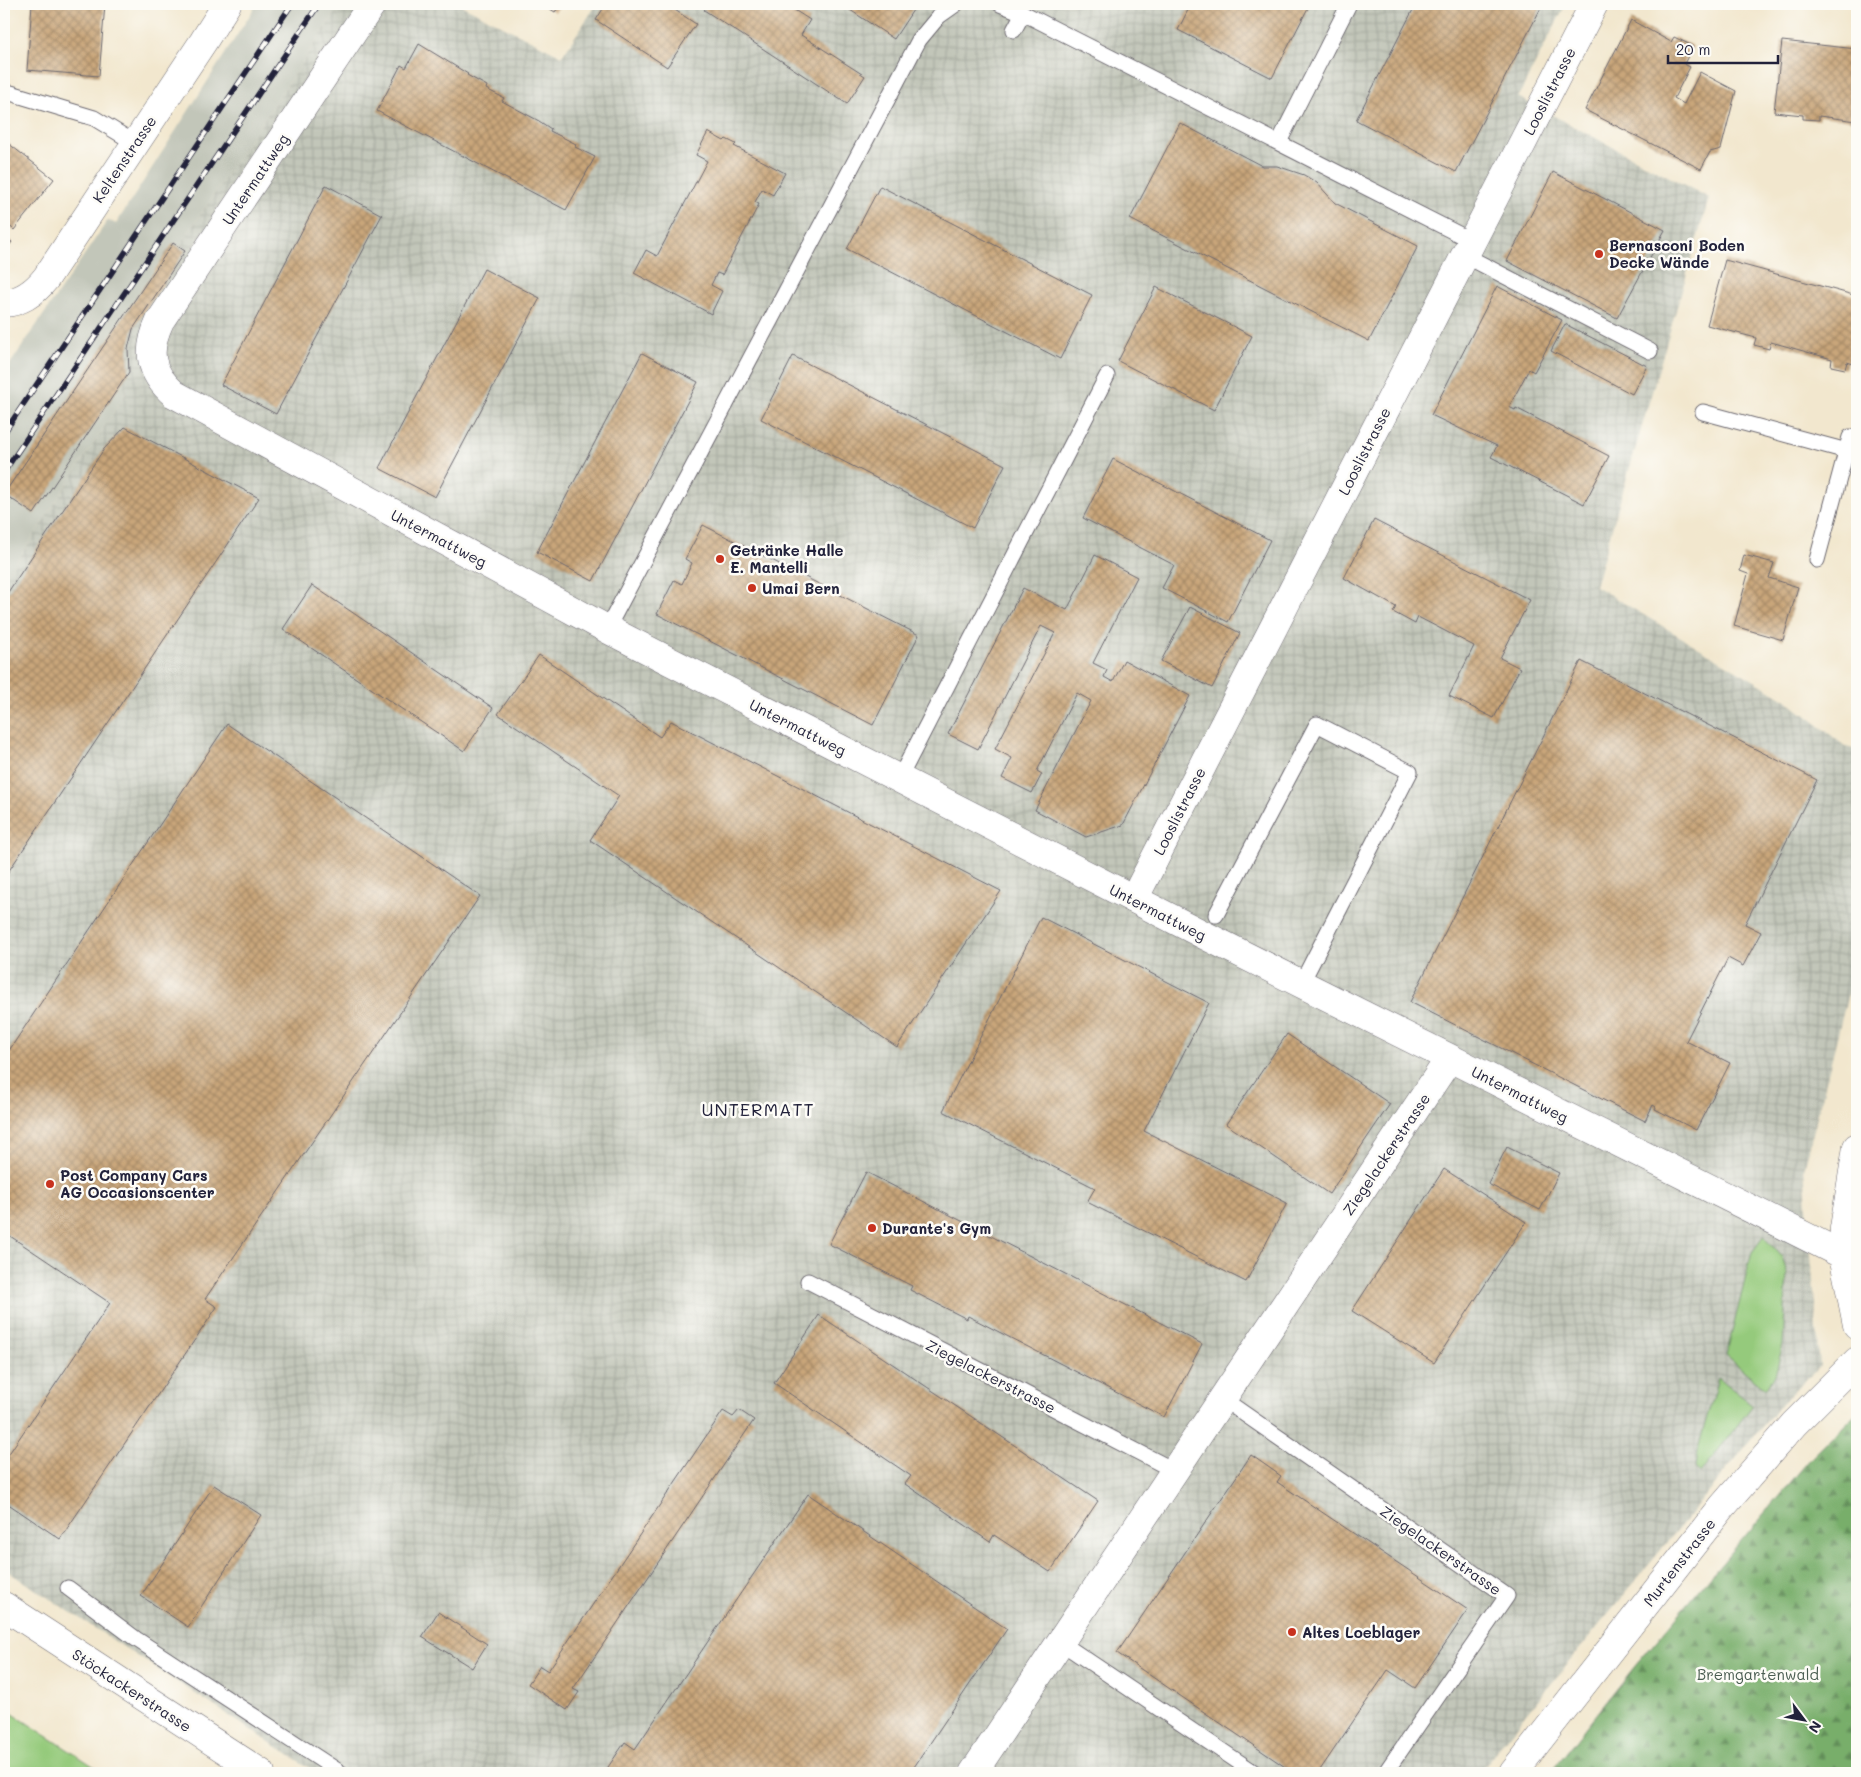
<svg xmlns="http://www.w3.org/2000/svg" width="1861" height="1777" viewBox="0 0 1861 1777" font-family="Mali,sans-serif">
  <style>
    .industrial { fill: url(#industrial-grid) }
    .railway { fill: #c2c6b9 }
    .green { fill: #95ca7b; stroke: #5c765b }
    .forest { fill: url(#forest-firs); stroke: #4d6853 }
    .building { fill: url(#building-cross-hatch) }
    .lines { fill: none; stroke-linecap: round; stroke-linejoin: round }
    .lane-casing { stroke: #6b676e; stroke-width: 17 }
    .street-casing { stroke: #6b676e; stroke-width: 29 }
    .secondary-casing { stroke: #6b676e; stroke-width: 29 }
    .lane { stroke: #fff; stroke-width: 15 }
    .street { stroke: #fff; stroke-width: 28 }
    .secondary { stroke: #fff; stroke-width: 28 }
    .rail-casing { stroke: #22223b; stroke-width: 5.5 }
    .rail { stroke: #fdfcf7; stroke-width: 4; stroke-dasharray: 11; stroke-linecap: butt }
    .poi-dot { fill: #c8321e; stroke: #fdfcf7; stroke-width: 2 }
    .labels { text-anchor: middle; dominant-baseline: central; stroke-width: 5; stroke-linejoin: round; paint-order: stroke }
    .street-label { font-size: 15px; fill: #22223b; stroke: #fdfcf7 }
    .poi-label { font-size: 15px; font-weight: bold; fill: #22223b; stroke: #fdfcf7; text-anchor: start }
    .park-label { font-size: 15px; fill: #4a5d51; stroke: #fdfcf7 }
    .quarter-label { font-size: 18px; letter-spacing: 1px; fill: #22223b; stroke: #fdfcf7 }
  </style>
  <defs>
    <pattern id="industrial-grid" width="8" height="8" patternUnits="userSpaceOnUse" patternTransform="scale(1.25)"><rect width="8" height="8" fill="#c2c6b9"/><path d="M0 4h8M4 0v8" fill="none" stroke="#a6aaa0"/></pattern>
    <pattern id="forest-firs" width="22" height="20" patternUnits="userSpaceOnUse" patternTransform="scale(1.25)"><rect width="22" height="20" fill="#78ae6b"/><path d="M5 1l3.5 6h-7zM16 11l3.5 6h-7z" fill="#628d59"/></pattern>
    <pattern id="building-cross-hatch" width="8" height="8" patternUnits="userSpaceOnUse" patternTransform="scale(1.25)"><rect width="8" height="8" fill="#c9a67a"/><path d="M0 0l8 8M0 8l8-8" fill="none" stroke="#a38765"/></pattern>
  </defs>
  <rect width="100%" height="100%" fill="#fdfcf7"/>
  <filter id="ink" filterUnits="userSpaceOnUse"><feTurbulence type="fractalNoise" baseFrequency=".02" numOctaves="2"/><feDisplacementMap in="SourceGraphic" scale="10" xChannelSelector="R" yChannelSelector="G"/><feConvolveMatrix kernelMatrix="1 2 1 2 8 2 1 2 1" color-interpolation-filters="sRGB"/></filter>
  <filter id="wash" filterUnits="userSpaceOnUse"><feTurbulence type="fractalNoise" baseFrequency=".0096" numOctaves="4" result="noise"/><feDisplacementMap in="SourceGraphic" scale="20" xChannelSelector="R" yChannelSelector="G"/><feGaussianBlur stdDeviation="1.12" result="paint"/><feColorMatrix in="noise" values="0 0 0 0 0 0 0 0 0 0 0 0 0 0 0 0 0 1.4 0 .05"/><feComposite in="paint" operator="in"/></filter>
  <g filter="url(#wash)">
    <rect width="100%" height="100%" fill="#f2e7ce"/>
    <polygon class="industrial" points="341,4 459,4 562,56 597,4 1566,4 1518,97 1709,198 1595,586 1785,699 1846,747 1857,750 1857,958 1804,1169 1820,1366 1779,1406 1478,1773 317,1773 4,1569 4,576 19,558 125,395 118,338"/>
    <polygon class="railway" points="257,4 341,4 118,338 125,395 19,558 4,576 4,373 108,220 116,224"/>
    <g class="green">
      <polygon points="1764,1236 1782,1257 1787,1273 1783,1344 1775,1375 1765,1388 1726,1356 1752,1252"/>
      <polygon points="1718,1378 1753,1405 1700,1474 1695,1468 1697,1452"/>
      <polygon points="4,1708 104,1773 4,1773"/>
    </g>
    <polygon class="forest" points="1857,1413 1857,1773 1550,1773 1635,1666 1812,1457"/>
    <g id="blocks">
      <g class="building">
        <polygon points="32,4 105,4 99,76 27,70"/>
        <polygon points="542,4 561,4 555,12"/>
        <polygon points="606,4 666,4 696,24 667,67 596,20"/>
        <polygon points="709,4 785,4 810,20 801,35 865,76 847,104 704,10"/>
        <polygon points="841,4 917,4 894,39"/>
        <polygon points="1191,4 1310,4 1272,78 1178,30"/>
        <polygon points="1416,4 1543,4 1456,172 1356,120"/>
        <polygon points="1631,20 1671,42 1674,37 1693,46 1684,64 1690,67 1674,98 1684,104 1700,72 1736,91 1721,149 1710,152 1701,169 1585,110"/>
        <polygon points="1782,41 1857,49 1857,121 1819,116 1819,120 1803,119 1803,115 1774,112"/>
        <polygon points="419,44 468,74 467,75 487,86 486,89 504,98 502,101 539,121 551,129 550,131 576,144 575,147 595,157 566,210 377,111 401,65 406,68"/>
        <polygon points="1180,123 1262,166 1277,166 1304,175 1317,183 1335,203 1418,246 1369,341 1130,219"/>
        <polygon points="708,132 724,141 726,139 736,144 734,146 785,173 773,195 762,189 755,202 759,204 757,208 722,275 717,273 711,285 722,291 711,314 634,273 646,250 657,256 707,161 696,155"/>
        <polygon points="4,140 54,179 14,230 4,221"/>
        <polygon points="1553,172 1665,230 1617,318 1507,261"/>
        <polygon points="326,185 382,215 276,414 221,385"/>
        <polygon points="880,186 1092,295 1060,359 847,249"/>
        <polygon points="4,236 12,242 4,252"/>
        <polygon points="173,243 185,251 133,329 128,349 129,372 34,514 4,494"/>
        <polygon points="1725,260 1857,296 1857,365 1847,362 1845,369 1831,366 1832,359 1771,342 1769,349 1754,345 1756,338 1707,325"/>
        <polygon points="484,269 540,298 435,497 379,468"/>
        <polygon points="1497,286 1562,320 1534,372 1529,369 1509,407 1515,410 1516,408 1609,456 1584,504 1491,457 1497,446 1431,415"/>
        <polygon points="1156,287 1252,336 1214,410 1118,361"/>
        <polygon points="1565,324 1647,366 1632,394 1551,351"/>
        <polygon points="642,353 698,382 593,581 537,552"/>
        <polygon points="793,356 1005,465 973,528 761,419"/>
        <polygon points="125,427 259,498 4,878 4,598 104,449"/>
        <polygon points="1113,459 1270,540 1228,622 1162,588 1174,565 1083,518"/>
        <polygon points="1374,520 1530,600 1500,658 1520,668 1494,718 1449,696 1474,646 1418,617 1415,624 1393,612 1396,607 1344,578"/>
        <polygon points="703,525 919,635 873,725 657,614 674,580 682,584 692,563 685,559"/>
        <polygon points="1095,555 1137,577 1093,663 1107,670 1104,677 1113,682 1124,660 1190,696 1123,825 1086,837 1035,810 1091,701 1077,693 1037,771 1042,774 1032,793 1002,778 1012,758 995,749 1055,633 1041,626 978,749 948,734 1023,588 1067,610"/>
        <polygon points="1744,555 1774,563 1769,578 1798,587 1783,640 1734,626 1748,574 1740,571"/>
        <polygon points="312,585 493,708 464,751 283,629"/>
        <polygon points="1190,607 1240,633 1212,688 1161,661"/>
        <polygon points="539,655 660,737 671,721 1001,891 897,1047 590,840 619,796 498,714"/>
        <polygon points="1581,661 1817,780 1745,924 1761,932 1743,966 1728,958 1686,1041 1730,1063 1696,1130 1655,1109 1656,1107 1653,1105 1645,1121 1410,1002"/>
        <polygon points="227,724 480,896 205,1299 217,1307 60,1539 4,1501 4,1461 110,1303 4,1232 4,1058"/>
        <polygon points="1041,917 1209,1003 1144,1131 1287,1203 1246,1282 1087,1202 1095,1188 943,1111"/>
        <polygon points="1287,1034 1390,1104 1329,1194 1226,1124"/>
        <polygon points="1507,1147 1559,1173 1540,1210 1488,1184"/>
        <polygon points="1444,1169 1526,1222 1434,1363 1352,1311"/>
        <polygon points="866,1172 1202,1344 1164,1417 968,1316 967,1319 910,1290 912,1286 829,1244"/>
        <polygon points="819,1315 1098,1501 1050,1572 994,1535 990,1542 905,1484 911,1476 774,1383"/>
        <polygon points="739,1410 754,1420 573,1689 579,1692 567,1710 528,1684 540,1666 548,1671 723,1411 733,1417"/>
        <polygon points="1251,1455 1281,1476 1277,1482 1468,1610 1415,1688 1388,1670 1318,1773 1294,1773 1117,1653"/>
        <polygon points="214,1485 261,1515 188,1627 141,1596"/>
        <polygon points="808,1494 1007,1629 910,1773 703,1773 697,1769 694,1773 604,1773 625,1742 635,1749"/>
        <polygon points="438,1612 487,1644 472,1668 422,1637"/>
      </g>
    </g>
  </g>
  <g filter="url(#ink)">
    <use href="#blocks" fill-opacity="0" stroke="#6b676e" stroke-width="1"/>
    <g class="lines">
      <g class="lane-casing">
        <g id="lane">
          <polyline points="1000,4 1023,13 1472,241"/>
          <polyline points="1014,30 1023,13"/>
          <polyline points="4,91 94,118 135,143"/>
          <polyline points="1279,142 1349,4"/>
          <polyline points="1464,255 1650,351"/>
          <polyline points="1703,412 1847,451"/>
          <polyline points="1817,560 1850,437 1857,439"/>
          <polyline points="607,629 919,40 939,16 956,4"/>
          <polyline points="899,779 1107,376"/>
          <polyline points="1216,915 1317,724 1410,772 1301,984"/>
          <polyline points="808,1281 1175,1471"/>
          <polyline points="1223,1399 1507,1596 1385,1773"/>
          <polyline points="68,1588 136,1639 341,1773"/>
          <polyline points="1060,1642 1255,1773"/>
        </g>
      </g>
      <g class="street-casing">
        <g id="street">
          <path d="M372,4L160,321C146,351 149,372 174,394L607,629L1206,936L1843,1255"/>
          <path d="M4,303C22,302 35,292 46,278L203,42L227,4"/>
          <polyline points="1134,899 1594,4"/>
          <polyline points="4,1606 261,1773"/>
          <polyline points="973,1773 1449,1059"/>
          <polyline points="1513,1773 1723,1506 1794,1424 1857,1361"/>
        </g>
      </g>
      <g class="secondary-casing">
        <polyline id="secondary" points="1857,1147 1844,1228 1843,1255 1857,1325"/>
      </g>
      <use href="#lane" class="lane"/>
      <use href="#street" class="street"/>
      <use href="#secondary" class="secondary"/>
      <g class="rail-casing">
        <g id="rail">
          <polyline points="4,433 292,4"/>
          <polyline points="4,472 319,4"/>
        </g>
      </g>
      <use href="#rail" class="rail"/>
    </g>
  </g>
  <g class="poi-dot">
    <circle cx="1599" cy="254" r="5"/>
    <circle cx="720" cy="559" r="5"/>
    <circle cx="752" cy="588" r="5"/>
    <circle cx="50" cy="1184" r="5"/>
    <circle cx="872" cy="1228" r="5"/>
    <circle cx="1292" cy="1632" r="5"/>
  </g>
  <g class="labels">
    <g class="street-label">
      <text transform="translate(1549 91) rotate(-63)">Looslistrasse</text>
      <text transform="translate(124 159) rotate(-56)">Keltenstrasse</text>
      <text transform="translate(255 179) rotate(-56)">Untermattweg</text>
      <text transform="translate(1364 451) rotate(-63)">Looslistrasse</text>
      <text transform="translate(439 538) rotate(28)">Untermattweg</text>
      <text transform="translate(798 727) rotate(27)">Untermattweg</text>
      <text transform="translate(1179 811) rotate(-63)">Looslistrasse</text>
      <text transform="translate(1158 912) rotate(27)">Untermattweg</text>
      <text transform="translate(1520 1094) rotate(27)">Untermattweg</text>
      <text transform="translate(1386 1154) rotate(-56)">Ziegelackerstrasse</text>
      <text transform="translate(991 1376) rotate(27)">Ziegelackerstrasse</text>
      <text transform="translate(1441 1550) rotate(35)">Ziegelackerstrasse</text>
      <text transform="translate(1679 1562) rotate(-52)">Murtenstrasse</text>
      <text transform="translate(132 1690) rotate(33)">Stöckackerstrasse</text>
    </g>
    <g class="poi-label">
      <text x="1609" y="245">Bernasconi Boden<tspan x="1609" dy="17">Decke Wände</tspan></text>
      <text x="730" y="550">Getränke Halle<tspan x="730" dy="17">E. Mantelli</tspan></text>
      <text x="762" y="588">Umai Bern</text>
      <text x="60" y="1175">Post Company Cars<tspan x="60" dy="17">AG Occasionscenter</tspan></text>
      <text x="882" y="1228">Durante's Gym</text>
      <text x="1302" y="1632">Altes Loeblager</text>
    </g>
    <g class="park-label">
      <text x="1758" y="1674">Bremgartenwald</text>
    </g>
    <g class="quarter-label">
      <text x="758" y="1109">UNTERMATT</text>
    </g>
  </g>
  <rect width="1861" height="1777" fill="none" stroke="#fdfcf7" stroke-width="20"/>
  <g transform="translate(1804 1720) rotate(122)" stroke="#fdfcf7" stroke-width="4" paint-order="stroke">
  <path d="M0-4L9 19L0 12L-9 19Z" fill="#22223b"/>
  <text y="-8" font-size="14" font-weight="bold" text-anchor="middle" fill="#22223b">N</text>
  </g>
  <path d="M1668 55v8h110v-8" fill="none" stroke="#22223b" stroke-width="2.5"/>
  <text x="1676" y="55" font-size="15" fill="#22223b" stroke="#fdfcf7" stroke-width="4" paint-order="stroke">20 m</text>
</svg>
